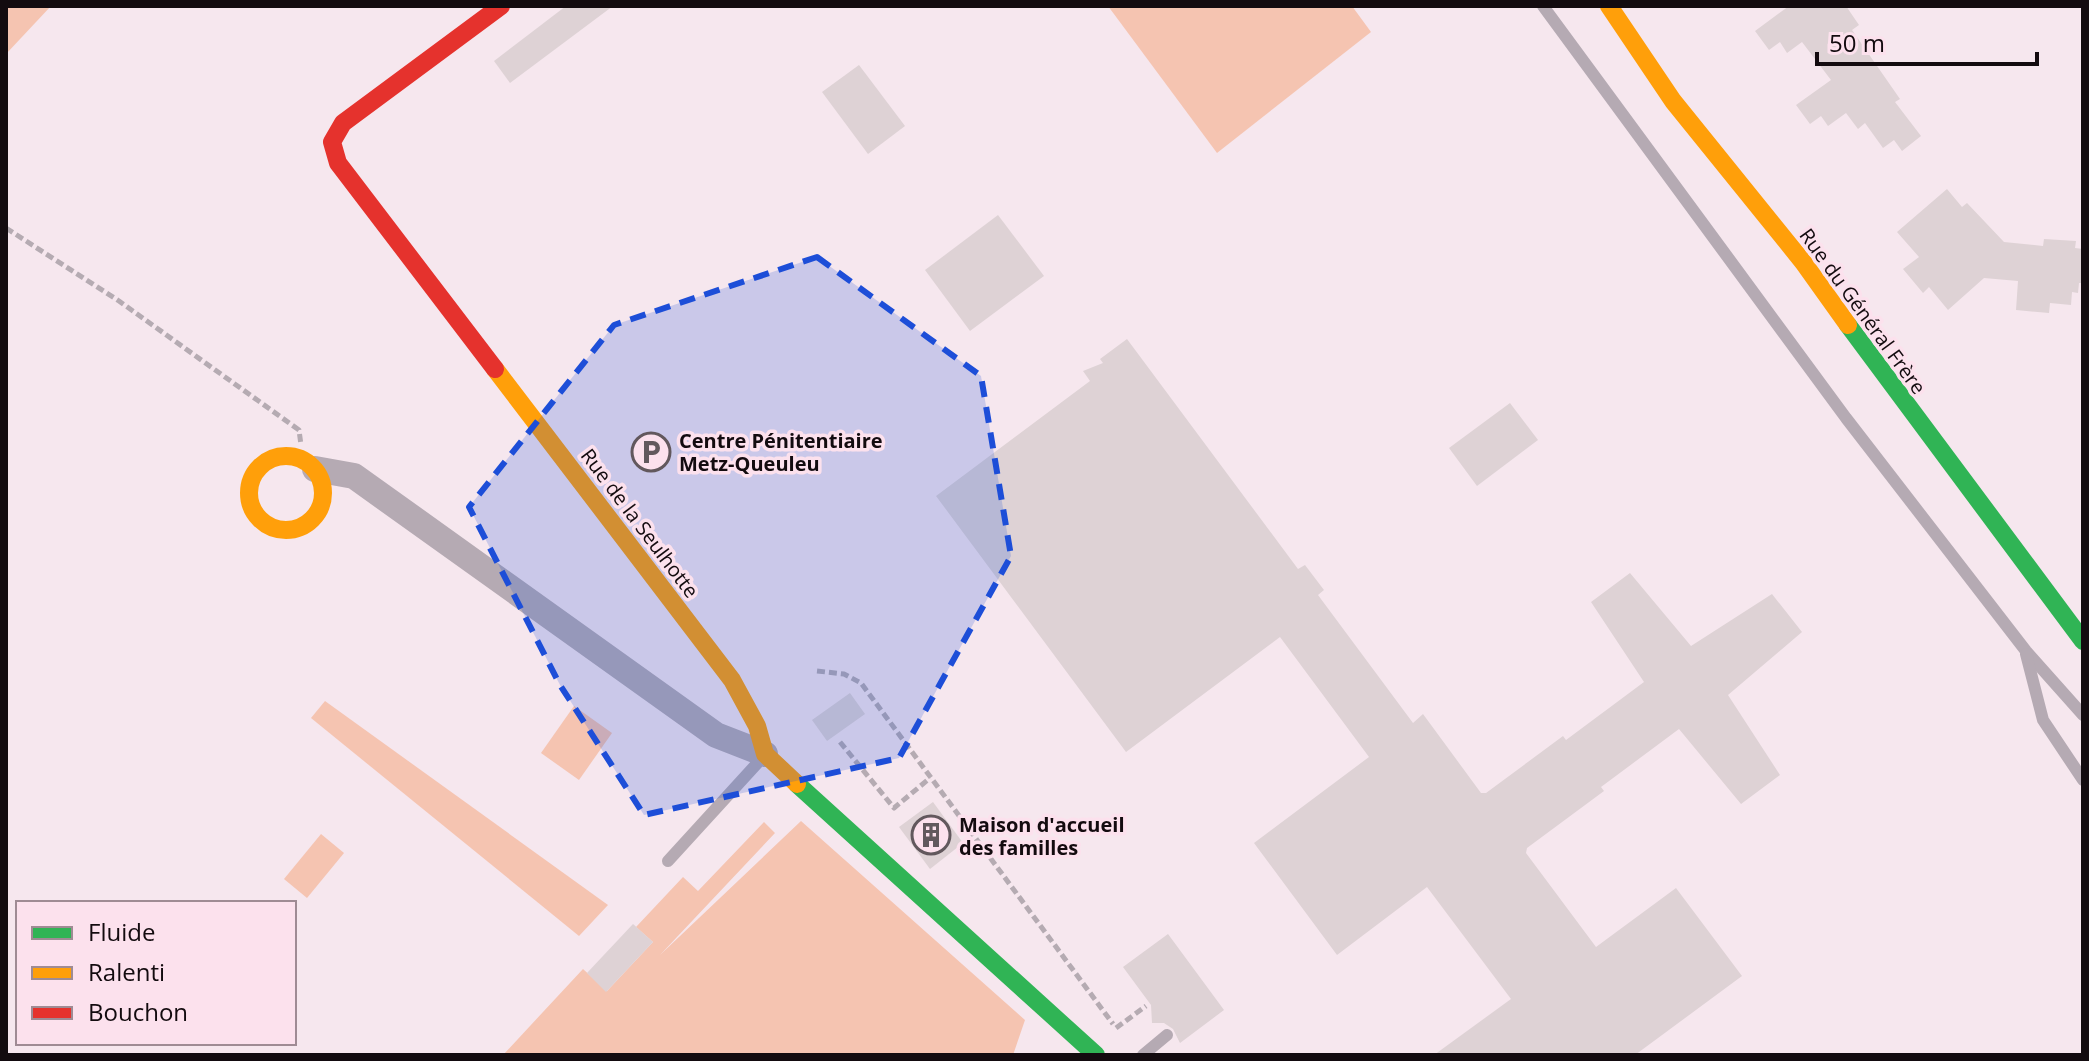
<svg xmlns="http://www.w3.org/2000/svg" width="2089" height="1061" viewBox="0 0 2089 1061" font-family="'Open Sans',sans-serif">
  <style>
    .green { fill: #f5c4b1 }
    .building { fill: #ded2d5 }
    .lines { fill: none; stroke-linecap: round; stroke-linejoin: round }
    .path { stroke: #b5abb2; stroke-width: 5; stroke-dasharray: 8 4; stroke-linecap: butt }
    .lane { stroke: #b5aab3; stroke-width: 12 }
    .street { stroke: #b5aab3; stroke-width: 26 }
    .fast { stroke: #30b455; stroke-width: 18 }
    .slow { stroke: #ff9f0a; stroke-width: 18 }
    .jam { stroke: #e5322d; stroke-width: 18 }
    .marked { fill: #1d4ed8; fill-opacity: 0.2; stroke: #1d4ed8; stroke-width: 6; stroke-dasharray: 16 10; stroke-linejoin: round }
    .labels { text-anchor: middle; dominant-baseline: central; stroke-width: 7; stroke-linejoin: round; paint-order: stroke }
    .street-label { font-size: 20px; fill: #130b0f; stroke: #fce1ed }
    .poi-label { font-size: 20px; font-weight: bold; fill: #130b0f; stroke: #fce1ed; text-anchor: start }
  </style>
  <rect width="100%" height="100%" fill="#f6e7ee"/>
  <g class="green">
    <polygon points="6,6 51,6 6,54"/>
    <polygon points="1108,6 1352,6 1371,32 1217,153"/>
    <polygon points="325,701 608,905 579,936 311,718"/>
    <polygon points="574,706 612,733 579,780 541,753"/>
    <polygon points="801,821 1025,1020 1013,1055 503,1055 583,969 607,991 653,942 636,927 683,877 698,891 764,822 775,833 660,955"/>
    <polygon points="321,834 344,853 307,898 284,879"/>
  </g>
  <g class="building">
    <polygon points="566,6 613,6 510,83 494,61"/>
    <polygon points="1789,6 1846,6 1859,25 1852,30 1900,99 1895,102 1921,136 1902,151 1894,140 1883,148 1865,123 1858,129 1846,113 1828,126 1821,116 1810,124 1796,105 1831,80 1802,42 1787,53 1780,42 1769,50 1755,31"/>
    <polygon points="859,65 905,126 868,154 822,92"/>
    <polygon points="1947,189 1962,207 1967,203 2004,242 2043,246 2044,239 2076,241 2075,248 2083,249 2083,283 2079,283 2078,293 2072,292 2071,305 2050,303 2049,313 2016,310 2018,281 1984,278 1948,310 1929,287 1923,293 1903,269 1919,257 1897,232"/>
    <polygon points="998,215 1044,276 970,331 925,270"/>
    <polygon points="1127,339 1298,569 1305,565 1324,590 1318,595 1413,723 1423,714 1481,793 1486,793 1563,736 1566,740 1644,682 1591,602 1630,573 1691,646 1772,594 1802,632 1728,695 1780,775 1741,804 1679,729 1601,787 1604,791 1527,848 1526,853 1596,947 1676,888 1742,976 1635,1055 1434,1055 1511,999 1427,887 1337,955 1254,843 1369,757 1280,637 1126,752 936,496 1090,381 1083,371 1103,363 1100,359"/>
    <polygon points="1510,403 1538,440 1477,486 1449,448"/>
    <polygon points="850,693 865,714 827,741 812,720"/>
    <polygon points="933,802 963,843 930,869 899,827"/>
    <polygon points="633,924 653,942 606,992 587,973"/>
    <polygon points="1168,934 1224,1010 1180,1043 1173,1029 1164,1023 1152,1023 1151,1005 1123,967"/>
  </g>
  <g class="lines">
    <g class="path">
      <polyline points="6,228 119,301 299,430 301,445"/>
      <polyline points="817,671 844,674 861,683 1113,1024"/>
      <polyline points="840,742 894,808 930,778"/>
      <polyline points="1116,1028 1146,1006"/>
    </g>
    <g class="lane">
      <polyline points="1543,6 1846,418 2026,651 2083,715"/>
      <polyline points="2026,654 2043,720 2083,780"/>
      <polyline points="668,861 763,757"/>
      <polyline points="1143,1055 1167,1035"/>
    </g>
    <polyline class="street" points="315,469 354,476 716,735 765,754"/>
    <g class="fast">
      <polyline points="1848,325 2083,641"/>
      <polyline points="797,784 1096,1055"/>
    </g>
    <g class="slow">
      <polyline points="1609,6 1673,101 1803,262 1848,325"/>
      <polyline points="495,369 732,680 757,726 765,754 797,784"/>
      <circle cx="286" cy="493" r="37"/>
    </g>
    <polyline class="jam" points="495,369 338,163 332,142 343,123 501,6"/>
  </g>
  <path class="marked" d="M817,257L981,376L1011,556L899,758L644,815L560,685L469,507L614,325Z"/>
  <defs>
    <g id="parking-ring" transform="scale(2)"><circle r="9.5" fill="#fce1ed" stroke="#62585d" stroke-width="1.5"/><path d="M-3.5-5.5H1a3.5 3.5 0 0 1 0 7H-1V5.5H-3.5ZM-1-3.4V-.6H.8a1.4 1.4 0 0 0 0-2.8Z" fill="#62585d"/></g>
    <g id="building-ring" transform="scale(2)"><circle r="9.5" fill="#fce1ed" stroke="#62585d" stroke-width="1.5"/><path d="M-4-6H4V6H1V3H-1V6H-4ZM-2.5-4.3h1.7v1.8h-1.7ZM.8-4.3h1.7v1.8H.8ZM-2.5-1h1.7V.8h-1.7ZM.8-1h1.7V.8H.8Z" fill="#62585d"/></g>
  </defs>
  <g fill-rule="evenodd">
    <use href="#parking-ring" x="651" y="452"/>
    <use href="#building-ring" x="931" y="835"/>
  </g>
  <g class="labels">
    <g class="street-label">
      <text transform="translate(1863 311) rotate(54)">Rue du Général Frère</text>
      <text transform="translate(640 523) rotate(53)">Rue de la Seulhotte</text>
    </g>
    <g class="poi-label">
      <text x="679" y="440">Centre Pénitentiaire<tspan x="679" dy="23">Metz-Queuleu</tspan></text>
      <text x="959" y="824">Maison d'accueil<tspan x="959" dy="23">des familles</tspan></text>
    </g>
  </g>
  <rect width="2089" height="1061" fill="none" stroke="#130b0f" stroke-width="16"/>
  <rect x="16" y="901" width="280" height="144" fill="#fce1ed" stroke="#9f8b94" stroke-width="2"/>
  <rect x="32" y="927" width="40" height="12" fill="#30b455" stroke="#9f8b94" stroke-width="2"/>
  <text x="88" y="941" font-size="24" fill="#130b0f">Fluide</text>
  <rect x="32" y="967" width="40" height="12" fill="#ff9f0a" stroke="#9f8b94" stroke-width="2"/>
  <text x="88" y="981" font-size="24" fill="#130b0f">Ralenti</text>
  <rect x="32" y="1007" width="40" height="12" fill="#e5322d" stroke="#9f8b94" stroke-width="2"/>
  <text x="88" y="1021" font-size="24" fill="#130b0f">Bouchon</text>
  <path d="M1817 52v12h220v-12" fill="none" stroke="#130b0f" stroke-width="4"/>
  <text x="1829" y="52" font-size="24" fill="#130b0f" stroke="#fce1ed" stroke-width="6" paint-order="stroke">50 m</text>
</svg>
